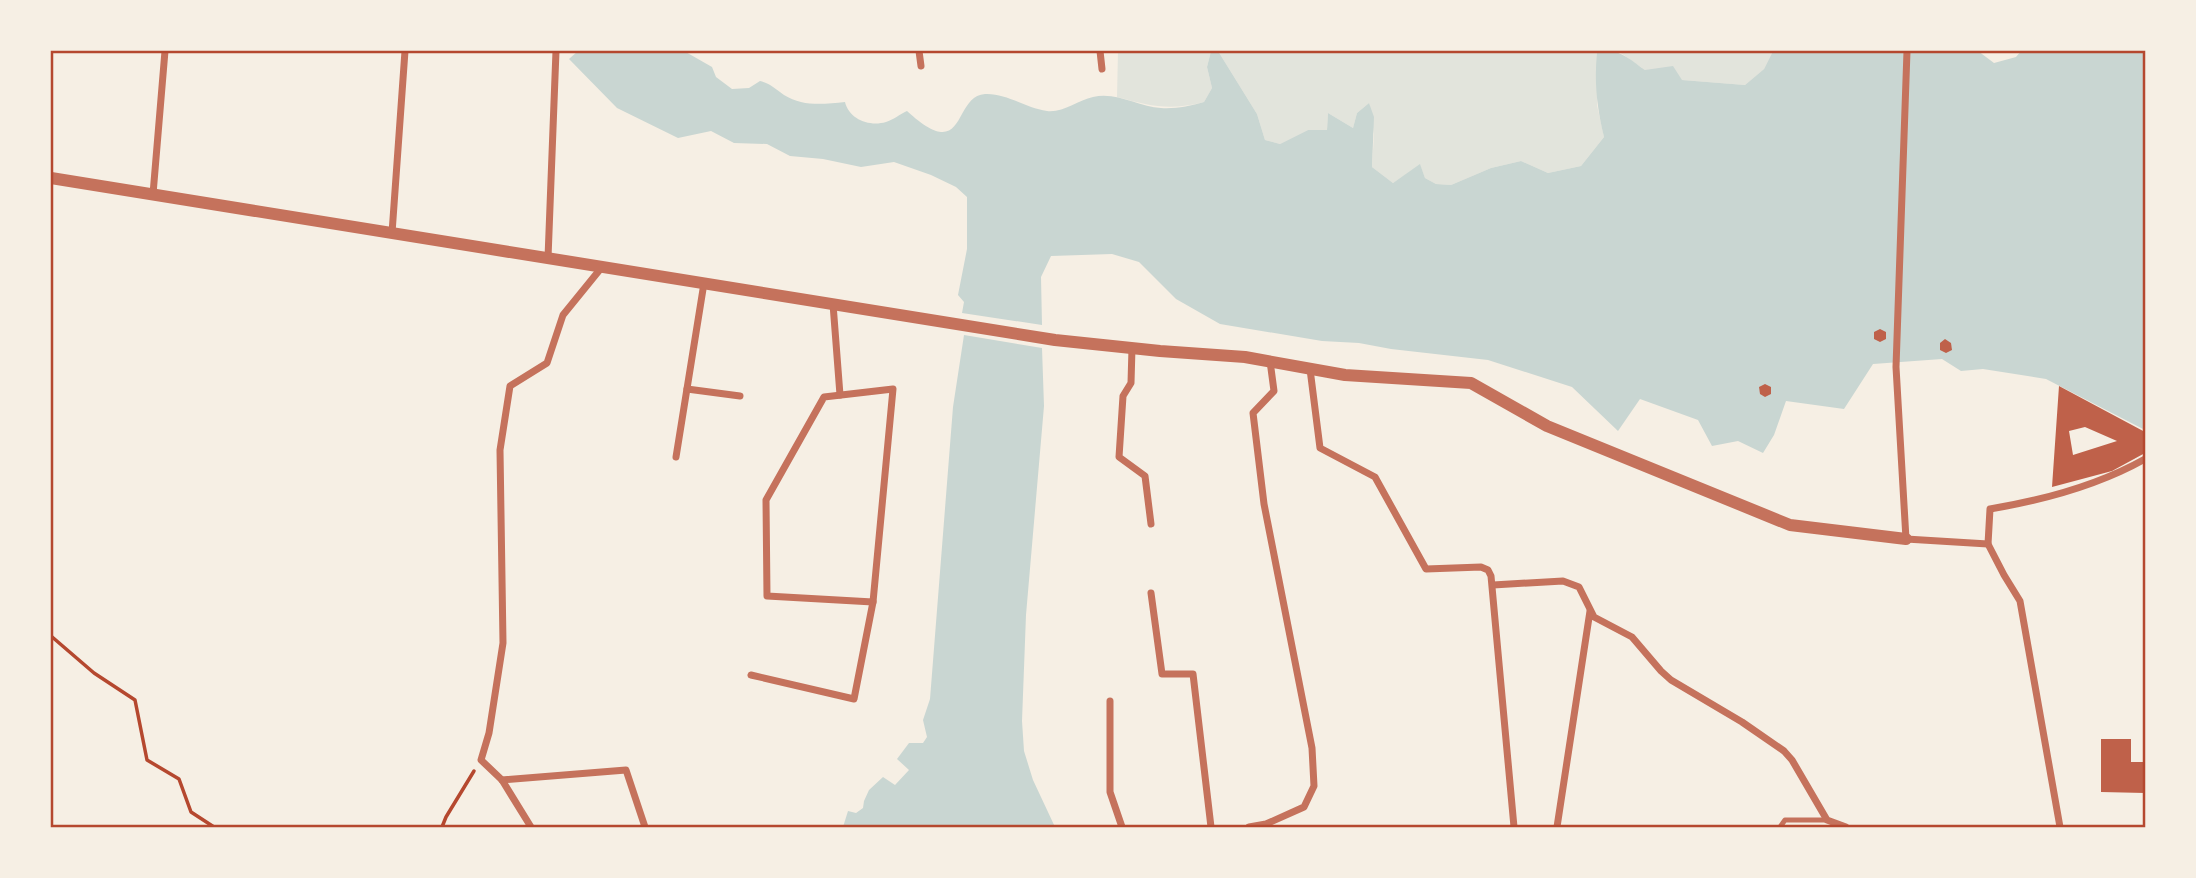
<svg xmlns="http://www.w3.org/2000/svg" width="2196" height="878" viewBox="0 0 2196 878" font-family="Signika,sans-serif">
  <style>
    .green { fill: #e2e4dc }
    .water { fill: #c9d6d2 }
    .building { fill: #bf614a; fill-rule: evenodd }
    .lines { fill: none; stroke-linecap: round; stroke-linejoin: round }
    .path { stroke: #b5482f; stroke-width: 3.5 }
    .service { stroke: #c5725c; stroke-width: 5 }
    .minor { stroke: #c5725c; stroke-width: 7 }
    .tertiary { stroke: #c5725c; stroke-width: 12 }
    .neatline { fill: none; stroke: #b5482f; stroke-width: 2.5 }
  </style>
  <rect width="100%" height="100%" fill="#f6efe4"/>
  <g class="green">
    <path d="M1118,51H1211L1207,67L1212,88L1204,102C1170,111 1150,106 1117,97Z"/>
    <polygon points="1218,51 1604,51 1597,53 1597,105 1604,137 1581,166 1548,173 1521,161 1491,168 1451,185 1436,184 1425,178 1420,165 1393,183 1372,167 1374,134 1369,103 1357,113 1353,128 1328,113 1327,130 1308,130 1280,144 1265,140 1257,114"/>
    <polygon points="1618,51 1773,51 1764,69 1745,85 1682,80 1645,70"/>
  </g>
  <g class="water">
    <path d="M578,51H684L712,67L716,77L732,89L749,88L760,81C771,84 775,89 784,95C803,107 824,104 845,102C849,119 869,127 886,122C893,120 900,114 907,111C967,166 952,96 985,94C1007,93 1025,108 1047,111C1063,113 1078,100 1093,97C1116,91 1139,107 1161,108C1175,109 1190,106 1204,102L1212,88L1207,67L1211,51H1218L1257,114L1265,140L1280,144L1308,130H1327L1328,113L1353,128L1357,113L1369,103L1374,117L1372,167L1393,183L1420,164L1425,178L1436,184L1451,185L1491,168L1521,161L1548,173L1581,166L1604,137C1597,108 1594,82 1597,53C1617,46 1629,59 1645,70L1673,66L1682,80L1745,85L1764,69L1773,51H1978L1994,63L2016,57L2021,51H2145V430L2046,379L1983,369L1961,371L1942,359L1873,364L1844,409L1786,401L1774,435L1763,453L1738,441L1712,446L1698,420L1640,399L1618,431L1572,387L1488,360L1391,349L1359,343L1322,341L1220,324L1176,299L1139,262L1112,254L1051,256L1041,277L1042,325L962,313L964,302L958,295L967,249V197L956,187L931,175L894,162L861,167L823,159L790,156L767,144L734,143L711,131L678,138L617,108L569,59Z"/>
    <polygon points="964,335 1042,348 1044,406 1026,615 1022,721 1024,751 1033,780 1055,827 843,827 848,811 856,813 863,808 864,801 869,790 883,777 895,785 909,770 897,759 909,743 923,743 927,737 923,720 930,699 953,407"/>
  </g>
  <g class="building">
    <polygon points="1880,329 1886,332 1886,339 1880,342 1874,339 1874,332"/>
    <polygon points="1945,339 1951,343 1952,350 1946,353 1940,350 1940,343"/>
    <polygon points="1765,384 1771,387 1771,394 1765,397 1760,394 1759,387"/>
    <path d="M2059,386L2145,432V453L2112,471L2052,487ZM2085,427L2117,441L2073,455L2069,431Z"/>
    <polygon points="2101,739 2131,739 2131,762 2145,762 2145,793 2101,792"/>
  </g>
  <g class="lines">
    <g class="path">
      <polyline points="51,636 94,673 135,700 147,760 179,779 191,812 214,827"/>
      <polyline points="442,827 446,817 474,771"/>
    </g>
    <polyline class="service" points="1780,827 1785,820 1827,820"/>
    <g class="minor">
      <polyline points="919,51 921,66"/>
      <polyline points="1100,51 1102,69"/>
      <polyline points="1907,51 1896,367 1906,539 1988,544"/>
      <polyline points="153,194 165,51"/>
      <polyline points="392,233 405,51"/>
      <polyline points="548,258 556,51"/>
      <polyline points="833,304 840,395"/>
      <polyline points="1132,348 1131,383 1123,396 1119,457 1145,476 1151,524"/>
      <polyline points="1310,369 1320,448 1375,477 1426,569 1481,567 1488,570 1491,576 1514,827"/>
      <polyline points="687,389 740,396"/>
      <polygon points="893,389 873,602 767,596 766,500 824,397"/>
      <polyline points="676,457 704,283"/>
      <polyline points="1493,585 1563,581 1579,587 1594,617 1632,637 1661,671 1671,680 1742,722 1784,751 1792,760 1827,820 1846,827"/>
      <polyline points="1151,593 1162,674 1193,674 1211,827"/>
      <polyline points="751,675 854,699 873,602"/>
      <polyline points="1110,701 1110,792 1122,827"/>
      <polyline points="502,780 626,770 645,827"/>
      <polyline points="531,827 502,780 481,760 489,733 503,643 500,450 510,386 547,363 563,315 602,267"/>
      <polyline points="1249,827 1266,824 1304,807 1314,786 1312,748 1264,504 1253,413 1274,391 1270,361"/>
      <polyline points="1557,827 1590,611"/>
      <path d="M2060,827L2020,601L2004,575L1988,544L1990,509C2044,500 2097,486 2145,459"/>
    </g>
    <polyline class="tertiary" points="51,178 1055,340 1160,351 1245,357 1345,375 1471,383 1547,426 1790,525 1906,539"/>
  </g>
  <rect width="2196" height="878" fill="none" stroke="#f6efe4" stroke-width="105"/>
  <rect x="52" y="52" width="2092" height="774" class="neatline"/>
</svg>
